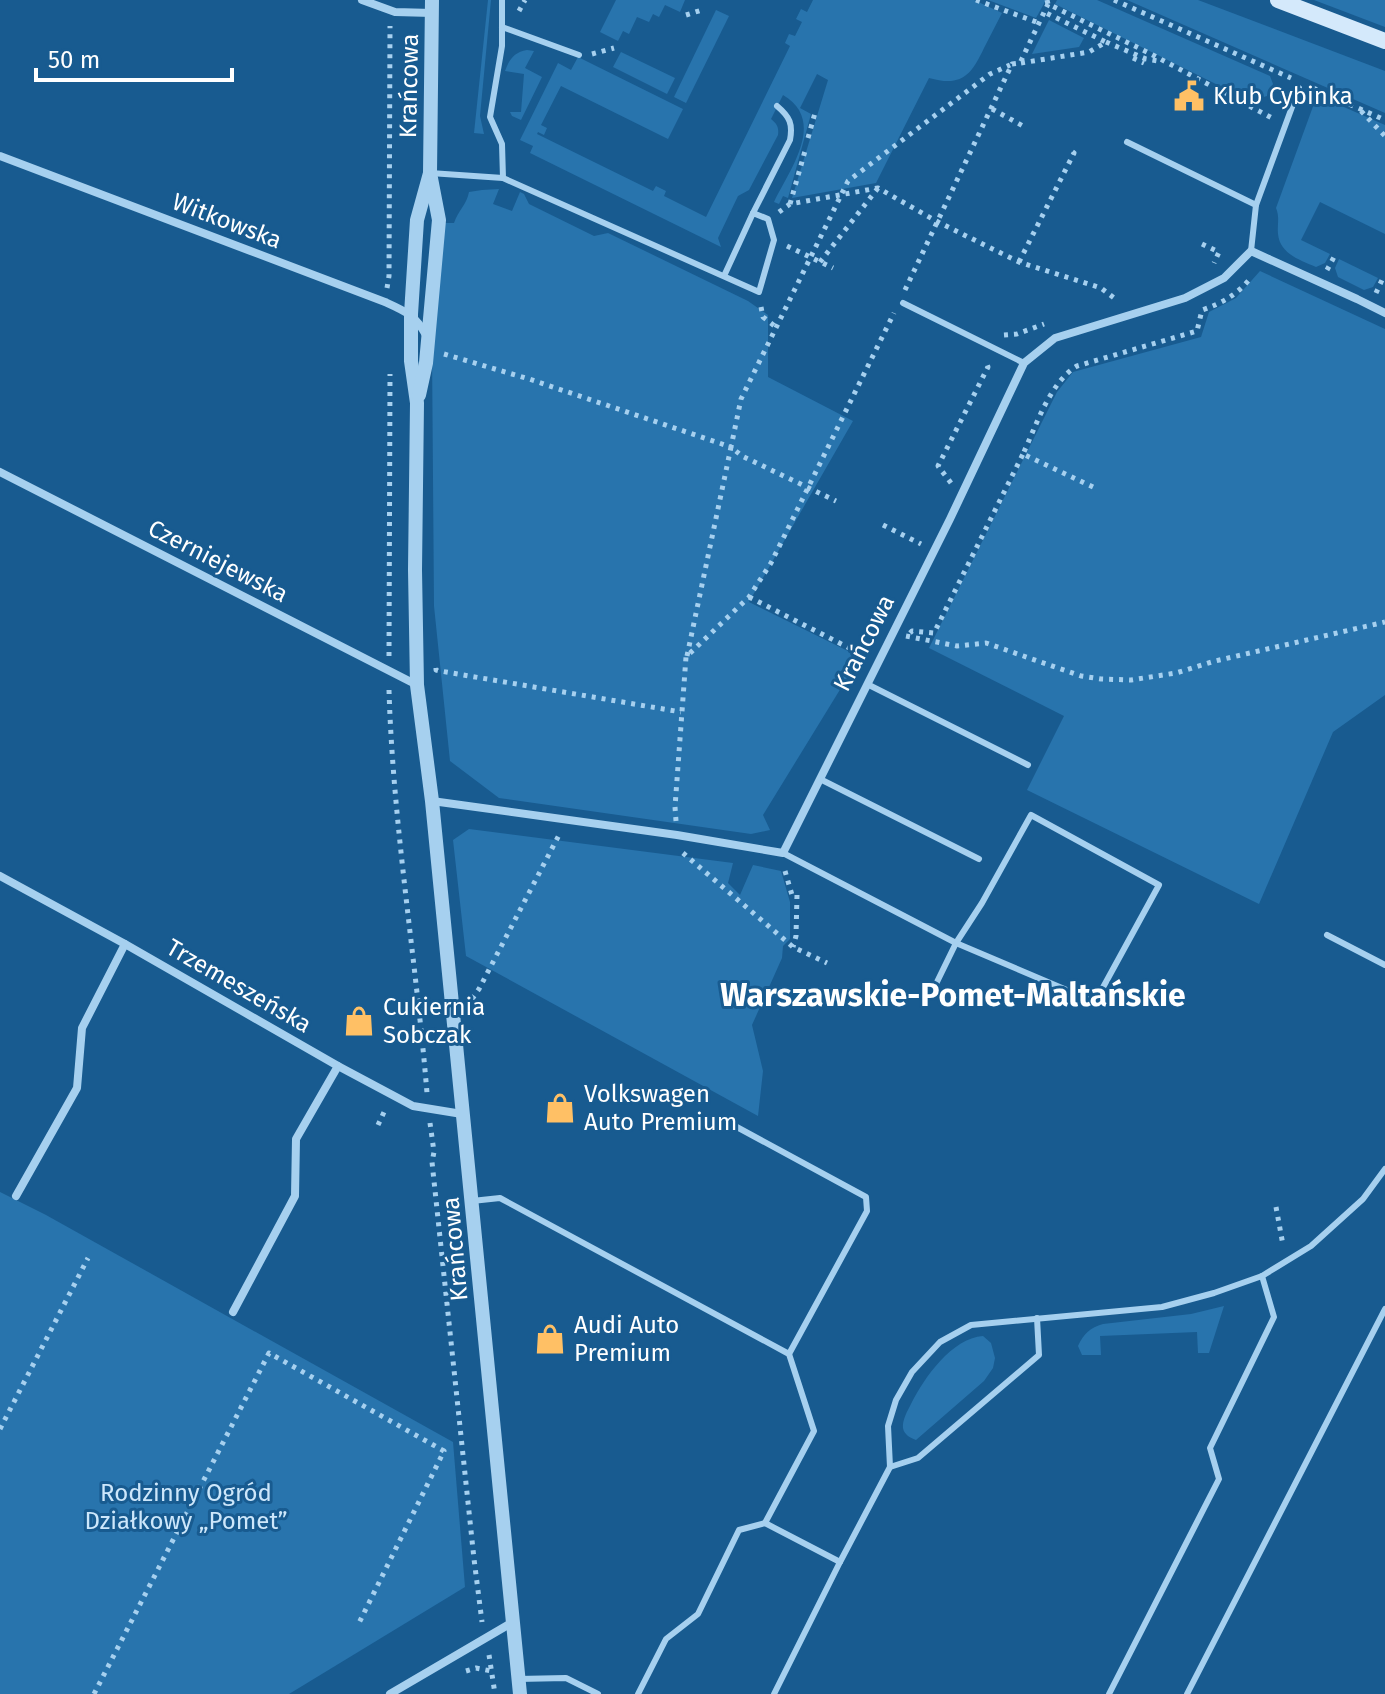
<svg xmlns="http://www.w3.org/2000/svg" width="1385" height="1694" viewBox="0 0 1385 1694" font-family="'Fira Sans',sans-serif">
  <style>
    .green { fill: #2874ad }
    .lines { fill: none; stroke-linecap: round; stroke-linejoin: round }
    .path { stroke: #a6d0ef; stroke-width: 5; stroke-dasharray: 4 6; stroke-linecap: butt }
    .service { stroke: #a6d0ef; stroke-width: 6 }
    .minor { stroke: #a6d0ef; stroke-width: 8 }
    .tertiary { stroke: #a6d0ef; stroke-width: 14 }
    .secondary { stroke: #d4e9fb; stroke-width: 16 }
    .labels { text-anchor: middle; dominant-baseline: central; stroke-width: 6; stroke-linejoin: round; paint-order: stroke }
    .street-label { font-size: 24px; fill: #fff; stroke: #185b90 }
    .poi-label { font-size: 24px; fill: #fff; stroke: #185b90; text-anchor: start }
    .park-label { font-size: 24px; fill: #cde7fb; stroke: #185b90 }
    .district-label { font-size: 32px; font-weight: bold; fill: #fff; stroke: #185b90 }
  </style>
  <rect width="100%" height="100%" fill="#185b90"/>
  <g class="green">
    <polygon points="488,0 491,0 480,116 484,134 474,133"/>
    <polygon points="616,0 685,0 680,12 665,5 659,17 653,14 649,22 637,17 629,34 623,31 618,41 600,32"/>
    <path d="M813,0H974L1002,13C996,25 990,36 984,48C971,76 961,87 929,78L876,183L792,198L828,80L817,74L800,108L811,114L788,198L783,196L779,204L774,202C790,169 827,121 783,95L771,119C777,124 779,127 778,135L749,190L738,196L718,238L721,247L530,153L533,146L520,140L558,63L571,70L578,57L683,109L668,139L561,86L541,125L547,128L544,135L538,132L537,134L653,191L656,186L666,191L664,196L706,217L790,46L785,43L789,34L795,36L802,22L796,19L801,9L807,12Z"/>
    <polygon points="988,0 1046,0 1036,18"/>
    <polygon points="1057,0 1097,0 1270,76 1273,84 1267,96 1250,101 1055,4"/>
    <polygon points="1127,0 1198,0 1385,71 1385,113"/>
    <polygon points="1314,0 1385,0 1385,27"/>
    <polygon points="716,10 729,16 686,103 674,97"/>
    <polygon points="1049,20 1084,38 1079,47 1032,54"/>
    <path d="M527,50L534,51L525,68L542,77L521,120L512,116L510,112H521L524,74L505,71C509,60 514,52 527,50Z"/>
    <polygon points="621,52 675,78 667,94 613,67"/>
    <path d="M1305,90L1385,125V234L1320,202L1301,240L1330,254L1325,263L1316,267C1300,260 1280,254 1278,234C1277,224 1280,218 1276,208L1315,101L1303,96Z"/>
    <path d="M499,189L493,204L512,211L520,192L524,194L529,204L594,236L608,233L748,301L768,315V377L853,421L749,602L860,657L763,815L770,830L751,834L499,798L450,761L434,606L432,350L445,223H454C458,211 467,204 469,192L482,190Z"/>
    <polygon points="1339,259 1378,278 1373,287 1364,290 1338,277 1335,268"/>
    <polygon points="1260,271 1385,329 1385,695 1333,732 1259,904 1027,790 1064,716 929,648 1057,392 1073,372 1201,337 1209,312 1236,298"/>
    <polygon points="469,829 733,863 728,883 740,895 753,865 781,871 790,902 790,939 783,946 782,958 752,1025 763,1071 758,1116 466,956 453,840"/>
    <polygon points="0,1192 46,1215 453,1442 465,1587 289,1694 0,1694"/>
    <path d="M1224,1306L1209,1353H1198L1197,1332L1100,1336L1101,1355H1082L1078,1346C1084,1333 1090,1328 1103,1324L1191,1314Z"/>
    <path d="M983,1336L991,1343L995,1358L993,1368L984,1381L916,1440C911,1438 904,1435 903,1428C902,1420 908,1410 911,1404C924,1378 952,1338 983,1336Z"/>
  </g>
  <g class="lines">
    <g class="path">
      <polyline points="976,0 1039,23"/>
      <polyline points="1047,0 1048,4 1149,53 1272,118"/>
      <polyline points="1114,0 1291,78"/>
      <polyline points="519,11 525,0"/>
      <polyline points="686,15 705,9"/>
      <polyline points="1106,42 1146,59 1158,61"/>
      <polyline points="592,54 614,48"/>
      <polyline points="1133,58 1144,63"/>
      <polyline points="1021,63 1089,52 1106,42 1044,12"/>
      <polyline points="1313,88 1385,120"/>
      <polyline points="992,109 1023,126"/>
      <polyline points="1361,111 1385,136"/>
      <polyline points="808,138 815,113"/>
      <polyline points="790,204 805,151"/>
      <polyline points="779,212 790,204 878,188 938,222 1019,262 1101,288 1118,301"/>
      <polyline points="1202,244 1219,252 1214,263"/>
      <polyline points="787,246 833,268"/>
      <polyline points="820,262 878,188"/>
      <polyline points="1019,262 1074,153 1070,150"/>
      <polyline points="1327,270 1334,257"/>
      <polyline points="387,288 389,276 390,26"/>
      <polyline points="905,290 1012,64 1020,63 1048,4"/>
      <polyline points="1376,293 1382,280"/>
      <polyline points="761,307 763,317 776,327"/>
      <polyline points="1004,335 1017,334 1044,324"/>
      <polyline points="444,354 529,379 731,447 741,399 848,181 990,74 1010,65"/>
      <polyline points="951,483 938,466 988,367 986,362"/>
      <path d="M1093,487L1023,454C1036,426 1050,382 1077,366L1197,331L1202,310C1222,303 1235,296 1249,280"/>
      <polyline points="883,525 921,544"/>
      <polyline points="749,597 865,656"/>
      <polyline points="910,633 912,631 934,633 1023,454"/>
      <polyline points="906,636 957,646 986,643 1081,676 1101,679 1131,680 1176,673 1215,661 1385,622"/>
      <polyline points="389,656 390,374"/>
      <polyline points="687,656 731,447 742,456 836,501"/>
      <polyline points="436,668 436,670 440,671 681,712"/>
      <path d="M389,690C393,825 416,959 427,1093"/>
      <polyline points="676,821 675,807 686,657 749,597 771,563 894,313"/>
      <polyline points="683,853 793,947 827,963"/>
      <polyline points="785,871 792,895 797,895 796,936 793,947"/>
      <polyline points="472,999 479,989 559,835"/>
      <polyline points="430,1123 434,1152 432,1162 474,1559 482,1622"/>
      <polyline points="378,1125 385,1110"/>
      <polyline points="1276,1207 1283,1245"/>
      <polyline points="0,1429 88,1258"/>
      <polyline points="489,1655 495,1694"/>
      <polyline points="466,1671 476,1668 491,1671"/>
      <polyline points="94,1694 269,1353 444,1451 358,1625"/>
    </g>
    <g class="service">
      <polyline points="502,0 502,46 490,117 502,144 503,178 759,292 774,240 768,219 753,213 724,276"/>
      <polyline points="502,27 579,55"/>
      <polyline points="1127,142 1256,205"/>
      <polyline points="430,173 503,178"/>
      <path d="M753,213L790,140C793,124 790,117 777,106"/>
      <polyline points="1251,251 1256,205 1299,88"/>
      <polyline points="903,303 1024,363"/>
      <polyline points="867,684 1028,765"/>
      <polyline points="820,779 979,859"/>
      <polygon points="1031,815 1159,885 1095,1002 956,943 982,903"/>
      <polyline points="783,853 956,943 935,986"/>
      <polyline points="1327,935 1385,965"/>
      <polyline points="722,1119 866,1197 867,1211 789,1354"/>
      <polyline points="472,1201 500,1198 789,1354 814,1431 765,1523 840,1562 774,1694"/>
      <polyline points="890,1467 888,1426 896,1400 912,1372 940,1342 971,1325 1162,1307 1214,1293 1262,1276 1311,1246 1363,1199 1385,1169"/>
      <polyline points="840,1562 890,1467 918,1458 1039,1355 1037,1318"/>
      <polyline points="518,1679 566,1678 598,1694"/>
      <polyline points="638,1694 666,1639 698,1614 739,1530 765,1523"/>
      <polyline points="1109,1694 1219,1479 1210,1448 1274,1317 1262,1276"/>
      <polyline points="1187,1694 1385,1309"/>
    </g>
    <g class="minor">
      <polyline points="362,0 395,12 432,13"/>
      <path d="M0,156L385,302C405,311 415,315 426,335"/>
      <polyline points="0,472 417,685"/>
      <polyline points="432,801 677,835 783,853 950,519 1024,363 1055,338 1185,298 1224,278 1251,251 1357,299 1385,313"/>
      <polyline points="0,876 125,944 338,1066 413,1106 462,1114"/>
      <polyline points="16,1196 77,1088 82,1028 125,944"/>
      <polyline points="233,1312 295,1196 296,1139 338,1066"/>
      <polyline points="390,1694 513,1622"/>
    </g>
    <g class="tertiary">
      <polyline points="430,173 417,220 411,314 411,361 417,403 415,570 417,685 432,801 520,1694"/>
      <polyline points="419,395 426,363 439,220 430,173 432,0"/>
    </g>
    <polyline class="secondary" points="1278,0 1385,41"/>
  </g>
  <defs>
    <g id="civic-bare" transform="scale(2.4)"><path d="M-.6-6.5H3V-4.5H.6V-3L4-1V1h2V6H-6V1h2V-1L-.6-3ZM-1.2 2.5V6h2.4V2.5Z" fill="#ffc065" stroke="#185b90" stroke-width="2.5" paint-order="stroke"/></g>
    <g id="shop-bare" transform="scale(2.4)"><path d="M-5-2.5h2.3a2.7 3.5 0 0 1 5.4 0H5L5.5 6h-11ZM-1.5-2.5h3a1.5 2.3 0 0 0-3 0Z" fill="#ffc065" stroke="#185b90" stroke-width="2.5" paint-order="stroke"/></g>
  </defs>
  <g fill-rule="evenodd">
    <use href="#civic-bare" x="1189" y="96"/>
    <use href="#shop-bare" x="359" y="1021"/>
    <use href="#shop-bare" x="560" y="1108"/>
    <use href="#shop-bare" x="550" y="1339"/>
  </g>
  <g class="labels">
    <g class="street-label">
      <text transform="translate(409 86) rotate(-89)">Krańcowa</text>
      <text transform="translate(227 221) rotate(21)">Witkowska</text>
      <text transform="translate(218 561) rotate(27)">Czerniejewska</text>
      <text transform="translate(864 643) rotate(-63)">Krańcowa</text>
      <text transform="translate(239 986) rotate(30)">Trzemeszeńska</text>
      <text transform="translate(455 1249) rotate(-95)">Krańcowa</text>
    </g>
    <g class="poi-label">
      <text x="1213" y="96">Klub Cybinka</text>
      <text x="383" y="1007">Cukiernia<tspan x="383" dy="28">Sobczak</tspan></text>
      <text x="584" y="1094">Volkswagen<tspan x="584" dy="28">Auto Premium</tspan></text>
      <text x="574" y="1325">Audi Auto<tspan x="574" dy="28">Premium</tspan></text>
    </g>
    <g class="park-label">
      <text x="186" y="1493">Rodzinny Ogród<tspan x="186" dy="28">Działkowy „Pomet”</tspan></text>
    </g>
    <g class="district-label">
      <text x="953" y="995">Warszawskie-Pomet-Maltańskie</text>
    </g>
  </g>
  <path d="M36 68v12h196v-12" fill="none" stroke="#ffffff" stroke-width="4"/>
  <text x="48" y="68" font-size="24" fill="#ffffff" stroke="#185b90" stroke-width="6" paint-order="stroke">50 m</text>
</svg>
